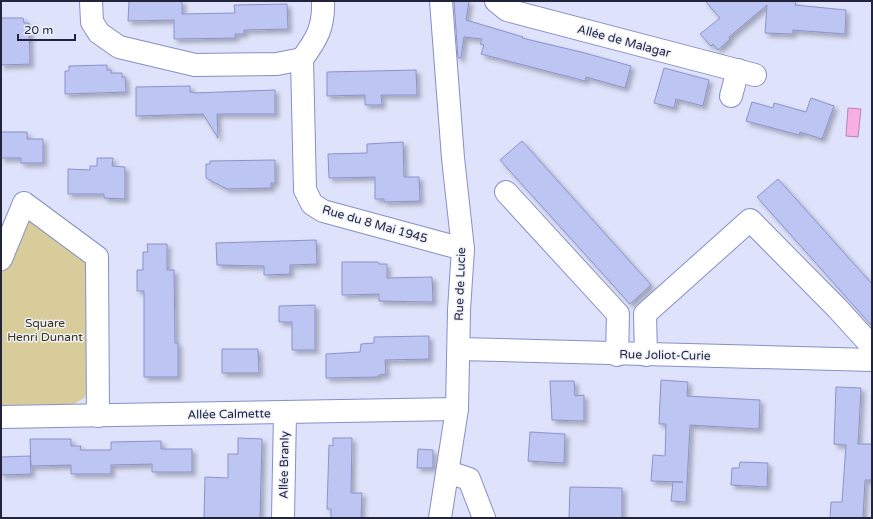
<svg xmlns="http://www.w3.org/2000/svg" width="873" height="519" viewBox="0 0 873 519" font-family="'Varela Round',sans-serif">
  <style>
    .green { fill: #d7cc9a }
    .water { fill: #f7afe3; stroke: #b785b0 }
    .building { fill: #bdc5f2; stroke: #8b93cb; filter: url(#shadow) }
    .lines { fill: none; stroke-linecap: round; stroke-linejoin: round }
    .street-casing { stroke: #878fc7; stroke-width: 24 }
    .street { stroke: #fff; stroke-width: 22 }
    .labels { text-anchor: middle; dominant-baseline: central; stroke-width: 3; stroke-linejoin: round; paint-order: stroke }
    .street-label { font-size: 12px; fill: #21243a; stroke: #eef0fc }
    .park-label { font-size: 12px; fill: #3d3611; stroke: #eef0fc }
  </style>
  <defs>
    <filter id="shadow"><feDropShadow dx="3.5" dy="3.5" stdDeviation="2" flood-color="#0004"/></filter>
  </defs>
  <rect width="100%" height="100%" fill="#dee2fa"/>
  <polygon class="green" points="31,221 87,263 89,389 84,398 74,404 1,405 1,272 18,230"/>
  <polygon class="water" points="848,108 861,109 858,137 846,136"/>
  <g class="building">
    <polygon points="129,1 182,1 182,14 235,13 234,5 287,4 288,29 244,30 244,34 235,34 235,38 174,39 174,20 128,21"/>
    <polygon points="454,1 469,1 466,20 523,37 522,38 585,53 631,66 625,88 586,77 585,81 481,54 484,45 480,44 482,39 464,37 461,58 458,58"/>
    <polygon points="705,1 796,1 795,5 846,10 845,34 793,30 793,34 765,33 767,5 729,37 730,39 718,50 713,44 711,46 700,34 720,18"/>
    <polygon points="1,18 23,18 24,23 29,23 30,64 1,65"/>
    <polygon points="107,65 107,70 111,70 111,73 122,73 122,77 125,77 126,92 65,94 65,71 69,71 69,66"/>
    <polygon points="664,68 709,80 703,106 676,99 674,108 654,103"/>
    <polygon points="416,70 417,95 381,95 382,105 365,105 365,95 327,96 327,72"/>
    <polygon points="190,86 190,92 194,92 194,93 275,90 275,114 217,114 218,138 203,114 136,116 136,87"/>
    <polygon points="811,98 834,106 822,139 800,132 799,135 746,121 752,102 773,108 774,103 806,112"/>
    <polygon points="1,132 27,132 27,139 43,139 43,163 21,163 21,158 1,158"/>
    <polygon points="522,141 651,285 630,304 500,160"/>
    <polygon points="403,142 404,177 419,177 420,201 384,202 384,199 375,199 375,177 329,178 328,154 367,153 367,144"/>
    <polygon points="97,158 113,158 112,166 125,167 125,199 104,198 104,194 68,194 68,169 90,170 90,166 97,166"/>
    <polygon points="275,160 275,183 271,183 271,188 227,189 206,178 206,164 210,164 210,161"/>
    <polygon points="778,179 872,284 872,326 757,197"/>
    <polygon points="316,240 317,264 290,265 290,274 264,275 264,266 217,265 216,243"/>
    <polygon points="147,244 167,244 167,270 174,270 175,343 178,343 178,377 144,377 144,291 137,291 137,270 143,270 143,252 148,252"/>
    <polygon points="342,262 378,262 379,264 387,264 387,278 432,277 433,302 379,301 379,294 342,295"/>
    <polygon points="315,305 315,350 292,350 292,322 279,322 279,306"/>
    <polygon points="429,336 429,359 385,360 386,374 379,375 378,377 326,378 326,354 360,352 361,344 374,343 374,337"/>
    <polygon points="222,349 258,349 259,373 222,373"/>
    <polygon points="661,380 688,382 687,396 760,400 759,429 690,425 686,502 671,501 673,482 683,482 651,481 653,455 665,456 666,424 659,424"/>
    <polygon points="550,381 574,381 575,396 584,395 584,421 552,420"/>
    <polygon points="836,387 861,388 858,444 872,444 872,480 865,480 863,518 830,518 831,502 842,502 846,445 834,444"/>
    <polygon points="530,432 565,434 564,463 528,461"/>
    <polygon points="238,438 262,439 260,518 204,518 205,477 228,478 228,454 238,454"/>
    <polygon points="333,438 352,438 351,493 362,493 361,518 331,518 331,509 327,509 329,445 333,446"/>
    <polygon points="30,439 71,439 71,446 81,446 80,450 111,450 111,442 161,441 161,449 192,449 192,472 152,472 152,464 111,465 111,474 71,474 71,465 31,466"/>
    <polygon points="418,449 433,450 433,468 417,468"/>
    <polygon points="30,456 31,474 1,475 1,457"/>
    <polygon points="740,462 768,463 767,487 731,485 732,468 739,468"/>
    <polygon points="570,487 622,488 622,518 569,518"/>
  </g>
  <g class="lines">
    <g class="street-casing">
      <g id="street">
        <path d="M91,1L92,22L99,33L119,47L195,65L277,64L302,59C317,39 324,27 323,1"/>
        <polyline points="496,1 507,10 755,75"/>
        <polyline points="302,59 305,190 312,204 323,211 463,249"/>
        <polyline points="731,96 738,70"/>
        <polyline points="506,192 618,314 617,355"/>
        <polyline points="1,259 24,203 97,257 98,416"/>
        <polyline points="459,349 872,360"/>
        <polyline points="646,355 645,314 750,220 837,308 868,342 872,350"/>
        <polyline points="1,417 457,409"/>
        <polyline points="448,472 469,479 484,518"/>
        <polyline points="283,518 285,413"/>
        <polyline points="440,518 457,409 459,310 463,249 453,158 441,1"/>
      </g>
    </g>
    <use href="#street" class="street"/>
  </g>
  <g class="labels">
    <g class="street-label">
      <text transform="translate(624 41) rotate(15)">Allée de Malagar</text>
      <text transform="translate(375 224) rotate(16)">Rue du 8 Mai 1945</text>
      <text transform="translate(460 284) rotate(-88)">Rue de Lucie</text>
      <text transform="translate(665 355) rotate(1)">Rue Joliot-Curie</text>
      <text transform="translate(229 414) rotate(-1)">Allée Calmette</text>
      <text transform="translate(284 465) rotate(-89)">Allée Branly</text>
    </g>
    <g class="park-label">
      <text x="45" y="323">Square<tspan x="45" dy="14">Henri Dunant</tspan></text>
    </g>
  </g>
  <rect width="873" height="519" fill="none" stroke="#21243a" stroke-width="4"/>
  <path d="M18 34v6h57v-6" fill="none" stroke="#21243a" stroke-width="2"/>
  <text x="24" y="34" font-size="12" fill="#21243a" stroke="#eef0fc" stroke-width="3" paint-order="stroke">20 m</text>
</svg>
